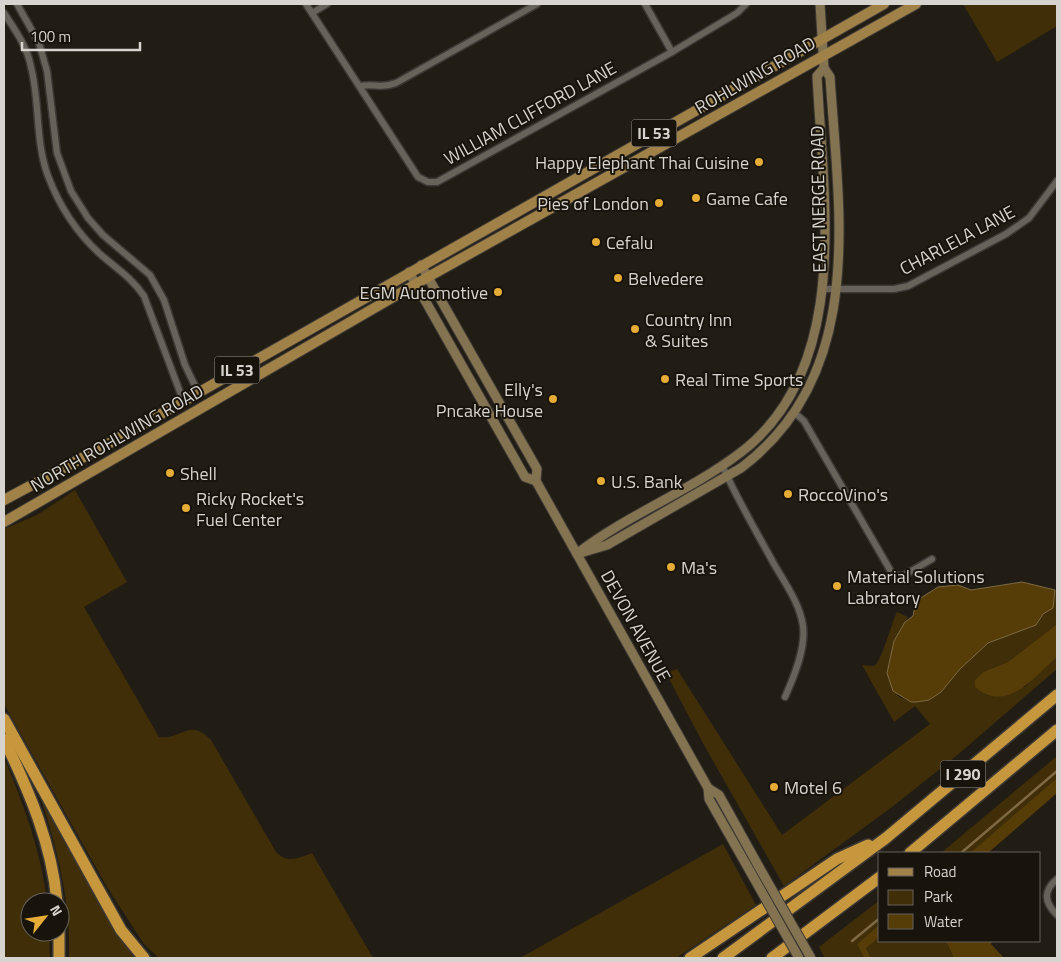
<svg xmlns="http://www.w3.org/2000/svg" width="1061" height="962" viewBox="0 0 1061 962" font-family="'Titillium Web',sans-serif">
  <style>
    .green { fill: #402e09 }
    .forest { fill: #563d08 }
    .water { fill: #563d08; stroke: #7d6a44 }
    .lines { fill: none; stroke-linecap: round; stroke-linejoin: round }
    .stream { stroke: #7d6a44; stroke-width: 2.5 }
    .street-casing { stroke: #3c3834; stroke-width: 9 }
    .secondary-casing { stroke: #3c3834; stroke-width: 11 }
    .primary-casing { stroke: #3c3834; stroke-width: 12 }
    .highway-casing { stroke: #3c3834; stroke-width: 14 }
    .street { stroke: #68635a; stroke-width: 6 }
    .secondary { stroke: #847351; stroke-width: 9 }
    .primary { stroke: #a08248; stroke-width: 10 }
    .highway { stroke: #c6973c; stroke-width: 11 }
    .secondary-bridge-casing { stroke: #3c3834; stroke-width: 11; stroke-linecap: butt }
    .secondary-bridge { stroke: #847351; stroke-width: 9 }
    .poi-dot { fill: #e6ac36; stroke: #18140c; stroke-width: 2 }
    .labels { text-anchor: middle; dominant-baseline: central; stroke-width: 4; stroke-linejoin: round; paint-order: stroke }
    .shield { fill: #18140c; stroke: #9e9a94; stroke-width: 1 }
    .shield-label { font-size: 16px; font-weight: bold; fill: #d7d4cf }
    .street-label { font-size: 18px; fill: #d7d4cf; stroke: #18140c }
    .poi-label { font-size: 18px; fill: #d7d4cf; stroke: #18140c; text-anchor: start }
  </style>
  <rect width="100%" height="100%" fill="#211d15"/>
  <g class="green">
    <polygon points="963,4 1057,4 1057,26 997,62"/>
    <path d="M75,490L127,582L84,607L159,737C182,740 189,717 211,740L276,852C288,864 298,858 312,853L373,958H159L144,944L107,887L4,704V529L37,515Z"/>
    <path d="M1055,590L1057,591V624L1008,662L985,671L980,678L1025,687L1057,657V669L955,757L892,807L784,886L704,745L666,673L677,669L782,835L930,724L915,706L894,722L862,665L874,666C882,661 891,624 897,612L908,617L894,641L898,696L911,702L960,669L988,643L1036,625L1043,614L1053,608Z"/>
    <polygon points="1057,756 1057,778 970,853 941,853"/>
    <path d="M4,758C24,805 41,851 47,902H30V932H49L50,958H4Z"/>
    <path d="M39,793L105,915L135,958H69C71,901 57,847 39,793Z"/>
    <polygon points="723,844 756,905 676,958 520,958"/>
    <polygon points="880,900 880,924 857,944 864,958 825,958 819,947"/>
    <polygon points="880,937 880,941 946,941 954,958 871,958 866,948"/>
  </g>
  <g class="forest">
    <path d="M1057,624V657C1035,677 1006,714 975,687V680L985,671L1008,662Z"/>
    <polygon points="1057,778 1057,793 988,853 970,853"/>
    <polygon points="880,924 880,937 866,948 871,958 864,958 857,944"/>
    <polygon points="946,941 992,941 991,944 1004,958 954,958"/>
  </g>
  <polygon class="water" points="1022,582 1055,590 1053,608 1043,614 1036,625 988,643 960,669 941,692 929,700 917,702 911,702 893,691 887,673 894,641 905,622 913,616 916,601 938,587 958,585 971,590"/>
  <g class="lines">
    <g class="stream">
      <polyline points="961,853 1057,771"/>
      <polyline points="852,941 880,918"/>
    </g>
    <g class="street-casing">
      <g id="street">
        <polyline points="17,4 39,43 47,71 57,153 71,191 88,218 103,235 150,275 164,300 185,365 198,392"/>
        <polyline points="306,4 418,177 428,182 437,182 672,52 737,13 746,4"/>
        <polyline points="645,4 672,52"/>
        <path d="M4,13C15,30 27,46 31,67C40,102 35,141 48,176C59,205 77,233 100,254C116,268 132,278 144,296L183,400"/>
        <polyline points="312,13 327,4"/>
        <path d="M360,86C375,83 381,89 396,83L537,4"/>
        <polyline points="823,289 894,289 908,286 1006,234 1029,218 1057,181"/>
        <polyline points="795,413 804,421 893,575 903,576 932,559"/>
        <path d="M722,465C737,499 756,531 774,564C785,583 800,604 803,626C806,648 794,677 785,697"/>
        <path d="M1057,879C1043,891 1044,902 1057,915"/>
      </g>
    </g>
    <g class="secondary-casing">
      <g id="secondary">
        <polyline points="421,265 537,469 536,481 708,788 709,799 751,873"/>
        <polyline points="409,272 525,477 536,481"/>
        <path d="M579,552C629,514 690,491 740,453C853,368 823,197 817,76L824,68"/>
        <path d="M577,554L607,545L741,468C867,373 839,214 830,77L824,68L820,4"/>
        <polyline points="708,788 719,795 759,867"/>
      </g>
    </g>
    <g class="primary-casing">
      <g id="primary">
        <polyline points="4,500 108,444 884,4"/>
        <polyline points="4,522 428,277 916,4"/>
      </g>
    </g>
    <g class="highway-casing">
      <g id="highway">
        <polyline points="4,719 121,930 144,958"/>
        <path d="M4,739C29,791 52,844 57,902"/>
        <polyline points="910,853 1057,730"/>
        <polyline points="59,932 59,958"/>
        <polyline points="690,958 837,859 868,845"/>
        <polyline points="723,958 886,838 1057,695"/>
        <polyline points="772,958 880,877"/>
      </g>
    </g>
    <use href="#street" class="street"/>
    <use href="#secondary" class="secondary"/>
    <use href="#primary" class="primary"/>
    <use href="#highway" class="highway"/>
    <g class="secondary-bridge-casing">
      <g id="secondary-bridge">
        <polyline points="759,867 811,958"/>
        <polyline points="751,873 799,958"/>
      </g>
    </g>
    <use href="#secondary-bridge" class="secondary-bridge"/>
  </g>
  <g class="poi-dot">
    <circle cx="759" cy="162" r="5"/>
    <circle cx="696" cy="198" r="5"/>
    <circle cx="659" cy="203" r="5"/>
    <circle cx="596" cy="242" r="5"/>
    <circle cx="618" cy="278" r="5"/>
    <circle cx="498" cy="292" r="5"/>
    <circle cx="635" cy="329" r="5"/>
    <circle cx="665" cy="379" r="5"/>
    <circle cx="553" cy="399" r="5"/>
    <circle cx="170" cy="473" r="5"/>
    <circle cx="601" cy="481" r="5"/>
    <circle cx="788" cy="494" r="5"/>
    <circle cx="186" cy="508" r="5"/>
    <circle cx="671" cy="567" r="5"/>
    <circle cx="837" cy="586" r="5"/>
    <circle cx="774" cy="787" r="5"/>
  </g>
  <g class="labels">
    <g class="shield">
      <rect x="631.5" y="119.5" width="45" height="27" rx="4"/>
      <rect x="214.5" y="356.5" width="45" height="27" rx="4"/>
      <rect x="940.5" y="760.5" width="45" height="27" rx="4"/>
    </g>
    <g class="shield-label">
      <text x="654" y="133">IL 53</text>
      <text x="237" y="370">IL 53</text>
      <text x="963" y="774">I 290</text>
    </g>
    <g class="street-label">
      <text transform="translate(755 75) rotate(-30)">ROHLWING ROAD</text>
      <text transform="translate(530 113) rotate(-29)">WILLIAM CLIFFORD LANE</text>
      <text transform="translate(818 199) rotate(-91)">EAST NERGE ROAD</text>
      <text transform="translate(957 240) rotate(-28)">CHARLELA LANE</text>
      <text transform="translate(117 438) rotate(-30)">NORTH ROHLWING ROAD</text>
      <text transform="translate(636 626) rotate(61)">DEVON AVENUE</text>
    </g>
    <g class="poi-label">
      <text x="749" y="162" text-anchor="end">Happy Elephant Thai Cuisine</text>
      <text x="706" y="198">Game Cafe</text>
      <text x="649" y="203" text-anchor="end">Pies of London</text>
      <text x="606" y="242">Cefalu</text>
      <text x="628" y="278">Belvedere</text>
      <text x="488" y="292" text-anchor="end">EGM Automotive</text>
      <text x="645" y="319">Country Inn<tspan x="645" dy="21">&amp; Suites</tspan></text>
      <text x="675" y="379">Real Time Sports</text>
      <text x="543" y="389" text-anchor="end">Elly's<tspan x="543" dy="21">Pncake House</tspan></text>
      <text x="180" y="473">Shell</text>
      <text x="611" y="481">U.S. Bank</text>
      <text x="798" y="494">RoccoVino's</text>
      <text x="196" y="498">Ricky Rocket's<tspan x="196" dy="21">Fuel Center</tspan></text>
      <text x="681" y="567">Ma's</text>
      <text x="847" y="576">Material Solutions<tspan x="847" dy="21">Labratory</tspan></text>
      <text x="784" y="787">Motel 6</text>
    </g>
  </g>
  <rect width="1061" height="962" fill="none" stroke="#d7d4cf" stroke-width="10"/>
  <rect x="878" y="852" width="162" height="90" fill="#18140c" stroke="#64615a"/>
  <rect x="888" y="868" width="25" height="8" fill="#a08248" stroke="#64615a"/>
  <text x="924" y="877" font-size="15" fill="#d7d4cf">Road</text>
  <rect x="888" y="890" width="25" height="15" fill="#402e09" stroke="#64615a"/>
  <text x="924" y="902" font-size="15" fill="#d7d4cf">Park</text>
  <rect x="888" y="914" width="25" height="15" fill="#563d08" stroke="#64615a"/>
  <text x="924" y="927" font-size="15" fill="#d7d4cf">Water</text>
  <g transform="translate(45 917) rotate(60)"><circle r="24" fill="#18140c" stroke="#64615a"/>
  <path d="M0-4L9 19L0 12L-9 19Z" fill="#e6ac36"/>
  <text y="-8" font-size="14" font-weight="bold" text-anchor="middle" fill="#d7d4cf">N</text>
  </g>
  <path d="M22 42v8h118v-8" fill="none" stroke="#d7d4cf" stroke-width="2.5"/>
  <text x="30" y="42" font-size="15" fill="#d7d4cf" stroke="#18140c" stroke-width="4" paint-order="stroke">100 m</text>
</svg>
